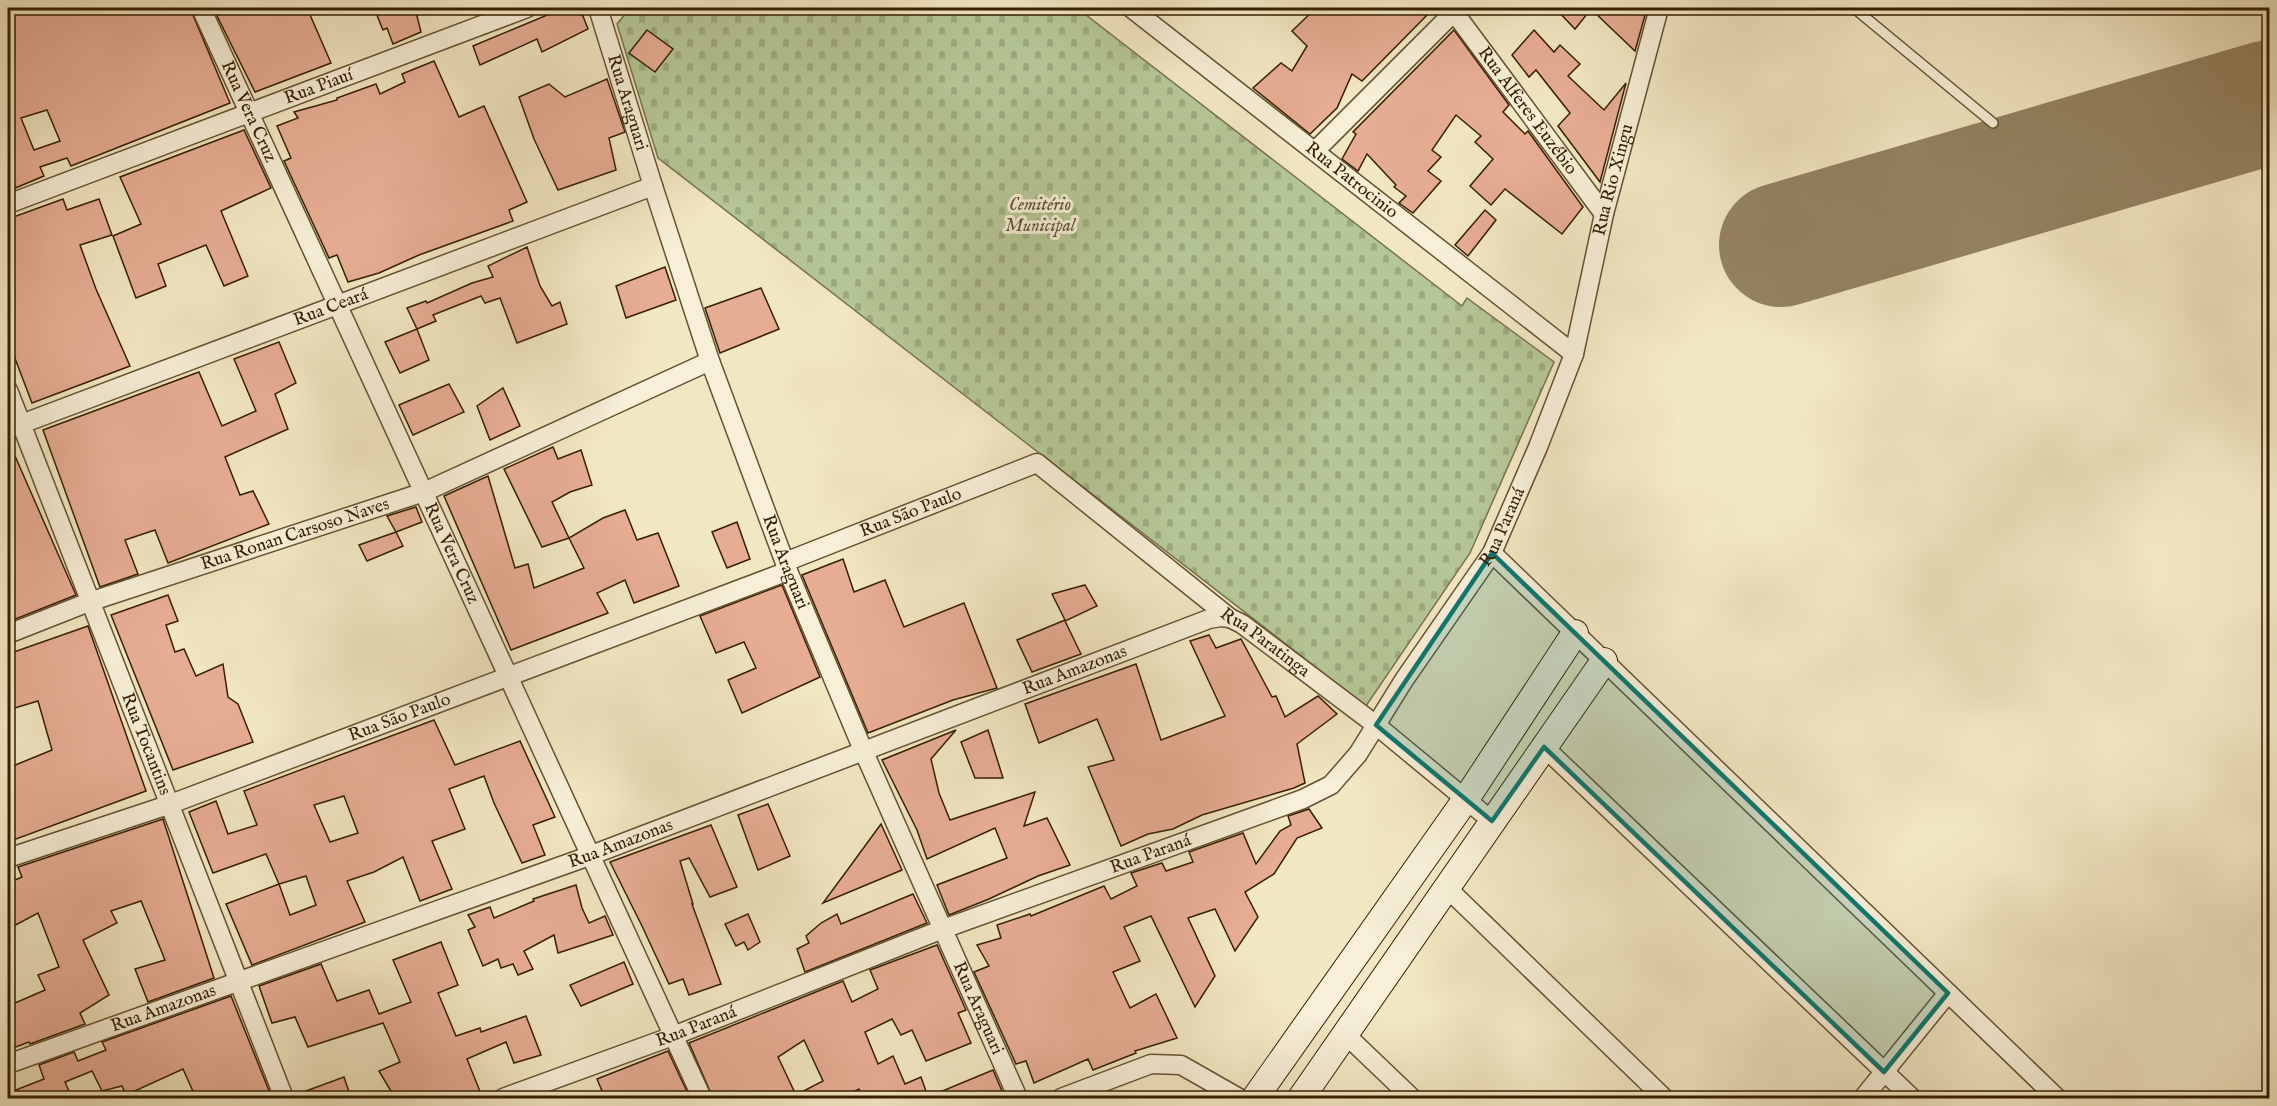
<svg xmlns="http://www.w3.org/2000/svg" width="2277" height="1106" viewBox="0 0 2277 1106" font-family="'IM FELL English',serif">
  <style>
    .cemetery { fill: url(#cemetery-stones); stroke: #76734c; stroke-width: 1.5 }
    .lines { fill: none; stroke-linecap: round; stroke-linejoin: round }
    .runway { stroke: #948362; stroke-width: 124 }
    .building { fill: #e7ad93; stroke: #351f00; stroke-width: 1.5; fill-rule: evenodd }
    .lane-casing { stroke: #645131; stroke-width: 12 }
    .street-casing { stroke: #645131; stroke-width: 21 }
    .secondary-casing { stroke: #351f00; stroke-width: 28 }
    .lane { stroke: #f7efd8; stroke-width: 9 }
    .street { stroke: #f7efd8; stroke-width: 18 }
    .secondary { stroke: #f7efd8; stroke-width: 26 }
    .marked { fill: #0f766e; fill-opacity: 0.2; stroke: #0f766e; stroke-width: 4.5; stroke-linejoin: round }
    .labels { text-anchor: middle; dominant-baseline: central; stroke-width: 6; stroke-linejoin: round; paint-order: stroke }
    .street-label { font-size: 18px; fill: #351f00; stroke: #f7efd8 }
    .park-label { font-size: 18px; font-style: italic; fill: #5c512d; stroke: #f7efd8 }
  </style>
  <defs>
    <pattern id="cemetery-stones" width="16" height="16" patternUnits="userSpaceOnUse" patternTransform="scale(1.5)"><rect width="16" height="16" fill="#b6c797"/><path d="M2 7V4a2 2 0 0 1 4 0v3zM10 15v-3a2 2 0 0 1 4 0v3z" fill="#9daa80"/></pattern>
  </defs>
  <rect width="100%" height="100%" fill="#f2e7c3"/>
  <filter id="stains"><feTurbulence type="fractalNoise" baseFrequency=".00333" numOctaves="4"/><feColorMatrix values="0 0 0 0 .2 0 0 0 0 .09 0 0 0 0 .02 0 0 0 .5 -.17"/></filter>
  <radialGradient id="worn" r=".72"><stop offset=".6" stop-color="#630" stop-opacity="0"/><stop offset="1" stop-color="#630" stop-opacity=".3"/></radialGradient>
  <polygon class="cemetery" points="630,8 1077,8 1462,306 1467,298 1554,362 1470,553 1366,706 658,158 617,24"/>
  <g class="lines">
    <polyline class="runway" points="1781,245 2270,102"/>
  </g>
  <g class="building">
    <path d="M31,8H190L230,103L71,166L67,158L40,167L44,176L8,191V16ZM47,110L60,141L34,150L21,118Z"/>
    <polygon points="213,8 307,8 331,63 255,92"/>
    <polygon points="374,8 415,8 421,32 393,44 387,28 383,30"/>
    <polygon points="564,8 583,16 588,29 542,52 537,39 480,65 473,46"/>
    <polygon points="1316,8 1434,8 1362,81 1352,74 1337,108 1310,134 1253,88 1281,63 1292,71 1307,46 1292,31"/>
    <polygon points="1555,8 1647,8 1635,51 1591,9 1575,29"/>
    <polygon points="647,30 673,49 655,72 629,53"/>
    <polygon points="1454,30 1509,105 1503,112 1525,134 1528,131 1583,207 1562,234 1505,189 1491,205 1470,186 1493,159 1475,142 1481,136 1456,115 1432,150 1441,157 1428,171 1441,181 1413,213 1399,203 1406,196 1394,187 1396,185 1367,154 1358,171 1342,159 1356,134 1353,132"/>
    <polygon points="1534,30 1554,52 1560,45 1580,64 1568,76 1604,110 1626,83 1600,182 1558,126 1570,113 1536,70 1529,77 1512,55"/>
    <polygon points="434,61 459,117 484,106 527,202 509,210 513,221 419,255 379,273 348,282 337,255 329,258 284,161 291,158 277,126 298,118 294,112 337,100 337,98 376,84 380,94 405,82 402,74"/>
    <polygon points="607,79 625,132 609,138 616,170 558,190 534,139 519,97 549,84 565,97"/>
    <polygon points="244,130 271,188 221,211 248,276 224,286 206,245 158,264 166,286 136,298 113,236 141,224 120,177"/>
    <polygon points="63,199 67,210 99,199 112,235 80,245 96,289 130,366 32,403 8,340 8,219"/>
    <polygon points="1485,210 1496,220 1468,256 1455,245"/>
    <polygon points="527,247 540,286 552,306 560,302 567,324 517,343 500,298 485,303 481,296 433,315 436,321 417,329 407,308 426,301 427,303 472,283 493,277 488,266"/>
    <polygon points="665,267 676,300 626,318 616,286"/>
    <polygon points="761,288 779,329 720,353 705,308"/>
    <polygon points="417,329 429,360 400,373 385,342"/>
    <polygon points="279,342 296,383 275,394 288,429 225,457 240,495 253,491 269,524 168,563 155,530 125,540 138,574 100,587 43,430 199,372 222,426 256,411 234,359"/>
    <polygon points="449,384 464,412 413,435 399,405"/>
    <polygon points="503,388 520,426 490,440 477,406"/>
    <polygon points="8,440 76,595 13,620 8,607"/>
    <polygon points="553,447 558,459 581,450 592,485 570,492 552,502 569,538 542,547 504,469"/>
    <polygon points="488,476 515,568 528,564 534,588 584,568 569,538 603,518 625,510 637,540 658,533 679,586 634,603 625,580 597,593 608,613 511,650 444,496"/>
    <polygon points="416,507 422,522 396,532 387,516"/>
    <polygon points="737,522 750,559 727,568 712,532"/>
    <polygon points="396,532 403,546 367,561 359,545"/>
    <polygon points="843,559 854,592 885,580 904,627 964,603 997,688 953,700 868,733 802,575"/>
    <polygon points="782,585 820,677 742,713 728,680 756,668 744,642 716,653 700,616"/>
    <polygon points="1085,585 1097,606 1065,621 1081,654 1032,672 1017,640 1065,620 1052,594"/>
    <polygon points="168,595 178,621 166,625 175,652 184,649 196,676 223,664 228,697 238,704 253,742 173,770 111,615"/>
    <polygon points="88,626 146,791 8,842 8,768 52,750 38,701 8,710 8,654"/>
    <polygon points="1209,635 1216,648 1241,639 1272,697 1276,696 1285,717 1318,696 1337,714 1297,744 1305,783 1294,788 1202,815 1173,829 1148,834 1121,846 1088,767 1114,760 1097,719 1039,743 1025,704 1136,664 1161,740 1225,716 1190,641"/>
    <path d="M434,720L455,765L520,741L555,817L533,825L545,855L522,863L494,803L484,776L449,789L465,829L432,841L452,889L420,901L403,857L374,872L347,881L365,922L252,965L226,904L279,884L266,854L213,873L189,812L216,801L228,834L257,825L244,791ZM344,796L358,833L330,842L314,805ZM306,876L316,905L290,915L279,884Z"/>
    <polygon points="956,730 931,759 939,793 950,820 1035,792 1024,826 1047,818 1070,865 1038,876 989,899 949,915 937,885 1007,858 995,828 927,859 917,830 882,760"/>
    <polygon points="988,730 1003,778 975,778 961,742"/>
    <polygon points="768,804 790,856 758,870 738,815"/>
    <polygon points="1309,809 1322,828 1297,838 1274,874 1245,892 1258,917 1235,951 1215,909 1188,918 1215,976 1195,1007 1151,916 1124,927 1140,961 1113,972 1130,1008 1156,994 1177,1038 1135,1051 1136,1053 1093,1070 1088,1059 1034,1083 1026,1061 1016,1064 974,972 989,966 977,945 1001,938 997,925 1030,914 1031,916 1104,886 1111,899 1137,886 1131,873 1162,863 1166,871 1193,862 1189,852 1243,833 1256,864 1280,831 1291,825 1288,816"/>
    <polygon points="163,819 214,978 148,1002 135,969 165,960 141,901 111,911 117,923 83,940 109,995 80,1013 85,1024 30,1044 29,1042 8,1050 8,1006 45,990 38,975 59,967 38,913 8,929 8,883 22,877 18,867"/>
    <polygon points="881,824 902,870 823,903 854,861"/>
    <polygon points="711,825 737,887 710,897 689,858 680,861 693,904 692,904 721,984 689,995 683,979 669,984 642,926 610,862"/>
    <polygon points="576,885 582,908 589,923 605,916 613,935 558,953 554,935 524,951 533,969 518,975 513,964 501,968 498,959 483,966 468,930 475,927 468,915 490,907 494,918 534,901 533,899"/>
    <polygon points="913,894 927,923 805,972 797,949 809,943 806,936 821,923 837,914 841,924"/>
    <polygon points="748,914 760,942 748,950 744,942 736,946 725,924"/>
    <polygon points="441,942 458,985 438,993 456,1036 480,1028 481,1032 526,1016 541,1055 514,1063 506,1042 467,1059 481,1094 469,1098 395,1098 379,1071 400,1062 383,1023 308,1047 295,1017 272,1023 259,986 321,964 337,1001 369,990 379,1014 411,1002 393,960"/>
    <path d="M937,945L966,1010L958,1013L971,1043L926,1061L912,1030L901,1035L892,1019L865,1032L878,1064L893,1056L905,1084L921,1077L928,1097L993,1070L1005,1098H863L859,1089L841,1098H713L689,1043L843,981L852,1002L878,989L870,970ZM804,1040L823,1081L796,1095L778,1057Z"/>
    <polygon points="624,962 633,984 581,1006 570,985"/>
    <polygon points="231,996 272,1098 196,1098 183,1069 126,1095 122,1086 102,1091 92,1071 65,1082 72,1098 8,1098 8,1093 44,1079 39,1065 74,1052 78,1061 106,1050 102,1042"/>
    <polygon points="668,1051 690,1098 605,1098 597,1079"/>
    <polygon points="344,1077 351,1098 295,1098 295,1095"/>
  </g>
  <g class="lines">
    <g class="lane-casing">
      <polyline id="lane" points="1854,8 1993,123"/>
    </g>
    <g class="street-casing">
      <g id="street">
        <path id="s1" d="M201,8L702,1098"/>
        <path id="s2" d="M598,8L653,186L710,361L788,571L863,750L1018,1098"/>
        <path id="s3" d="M1131,8L1574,354"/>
        <path id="s4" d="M1451,8L1604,214"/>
        <polyline points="1315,151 1458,8"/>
        <path id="s5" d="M8,204L527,8"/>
        <path id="s6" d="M8,390L284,1098"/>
        <path id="s7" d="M8,429L653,186"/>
        <polyline points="1492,553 2057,1098"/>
        <path id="s8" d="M785,562L1037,463L1230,618L1242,624L1376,725L1492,821"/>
        <path id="s9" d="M8,634L89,602L424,492L710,361"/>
        <polyline points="1544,747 1912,1098"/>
        <path id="s10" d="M8,858L168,805L788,571"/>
        <polyline points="1447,888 1664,1098"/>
        <polyline points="1345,1034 1412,1098"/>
        <path id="s11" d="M8,1064L589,856L1209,619L1221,617L1230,618"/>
        <path id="s12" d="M503,1098L673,1036L943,929L1303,799L1331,785L1358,754L1404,680L1492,553L1538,447L1574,354L1604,214L1659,8"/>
        <polyline points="1061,1098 1151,1064 1181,1065 1239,1098"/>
        <polyline points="1863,1098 1948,993"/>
      </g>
    </g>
    <g class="secondary-casing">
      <g id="secondary">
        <polyline points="1255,1098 1466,799 1575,633"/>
        <polyline points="1301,1098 1604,661"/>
      </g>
    </g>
    <use href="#lane" class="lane"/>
    <use href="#street" class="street"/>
    <use href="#secondary" class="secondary"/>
  </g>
  <path class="marked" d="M1492,553L1948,993L1884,1072L1544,747L1492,821L1376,725Z"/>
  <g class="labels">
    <g class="street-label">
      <text stroke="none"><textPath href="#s5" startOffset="332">Rua Piauí</textPath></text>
      <text stroke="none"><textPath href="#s2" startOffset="99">Rua Araguari</textPath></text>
      <text stroke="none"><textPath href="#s1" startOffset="114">Rua Vera Cruz</textPath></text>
      <text stroke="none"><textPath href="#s4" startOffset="128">Rua Alferes Euzébio</textPath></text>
      <text stroke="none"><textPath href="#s12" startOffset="1562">Rua Rio Xingu</textPath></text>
      <text stroke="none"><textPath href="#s3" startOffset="280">Rua Patrocinio</textPath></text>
      <text stroke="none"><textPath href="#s7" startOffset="345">Rua Ceará</textPath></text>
      <text stroke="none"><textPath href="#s8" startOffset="135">Rua São Paulo</textPath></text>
      <text stroke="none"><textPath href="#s12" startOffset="1196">Rua Paraná</textPath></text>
      <text stroke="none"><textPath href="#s9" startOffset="304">Rua Ronan Carsoso Naves</textPath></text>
      <text stroke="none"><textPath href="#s1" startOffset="600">Rua Vera Cruz</textPath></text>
      <text stroke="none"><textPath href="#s2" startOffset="585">Rua Araguari</textPath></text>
      <text stroke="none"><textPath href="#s8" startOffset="561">Rua Paratinga</textPath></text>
      <text stroke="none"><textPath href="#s11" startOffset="1137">Rua Amazonas</textPath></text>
      <text stroke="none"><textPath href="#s10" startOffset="416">Rua São Paulo</textPath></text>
      <text stroke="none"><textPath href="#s6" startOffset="380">Rua Tocantins</textPath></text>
      <text stroke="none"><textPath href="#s11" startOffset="651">Rua Amazonas</textPath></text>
      <text stroke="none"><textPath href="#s12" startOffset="692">Rua Paraná</textPath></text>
      <text stroke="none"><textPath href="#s2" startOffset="1071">Rua Araguari</textPath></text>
      <text stroke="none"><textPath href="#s11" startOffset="165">Rua Amazonas</textPath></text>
      <text stroke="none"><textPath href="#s12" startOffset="206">Rua Paraná</textPath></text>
    </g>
    <g class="park-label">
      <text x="1040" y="205">Cemitério<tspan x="1040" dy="21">Municipal</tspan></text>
    </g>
  </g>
  <rect width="2277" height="1106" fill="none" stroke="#f2e7c3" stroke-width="30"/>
  <rect x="9" y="9" width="2259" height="1088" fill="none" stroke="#351f00" stroke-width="3"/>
  <rect x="15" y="15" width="2247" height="1076" fill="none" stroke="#351f00" stroke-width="1.5"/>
  <rect width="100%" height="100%" filter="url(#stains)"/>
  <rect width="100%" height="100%" fill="url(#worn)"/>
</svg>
